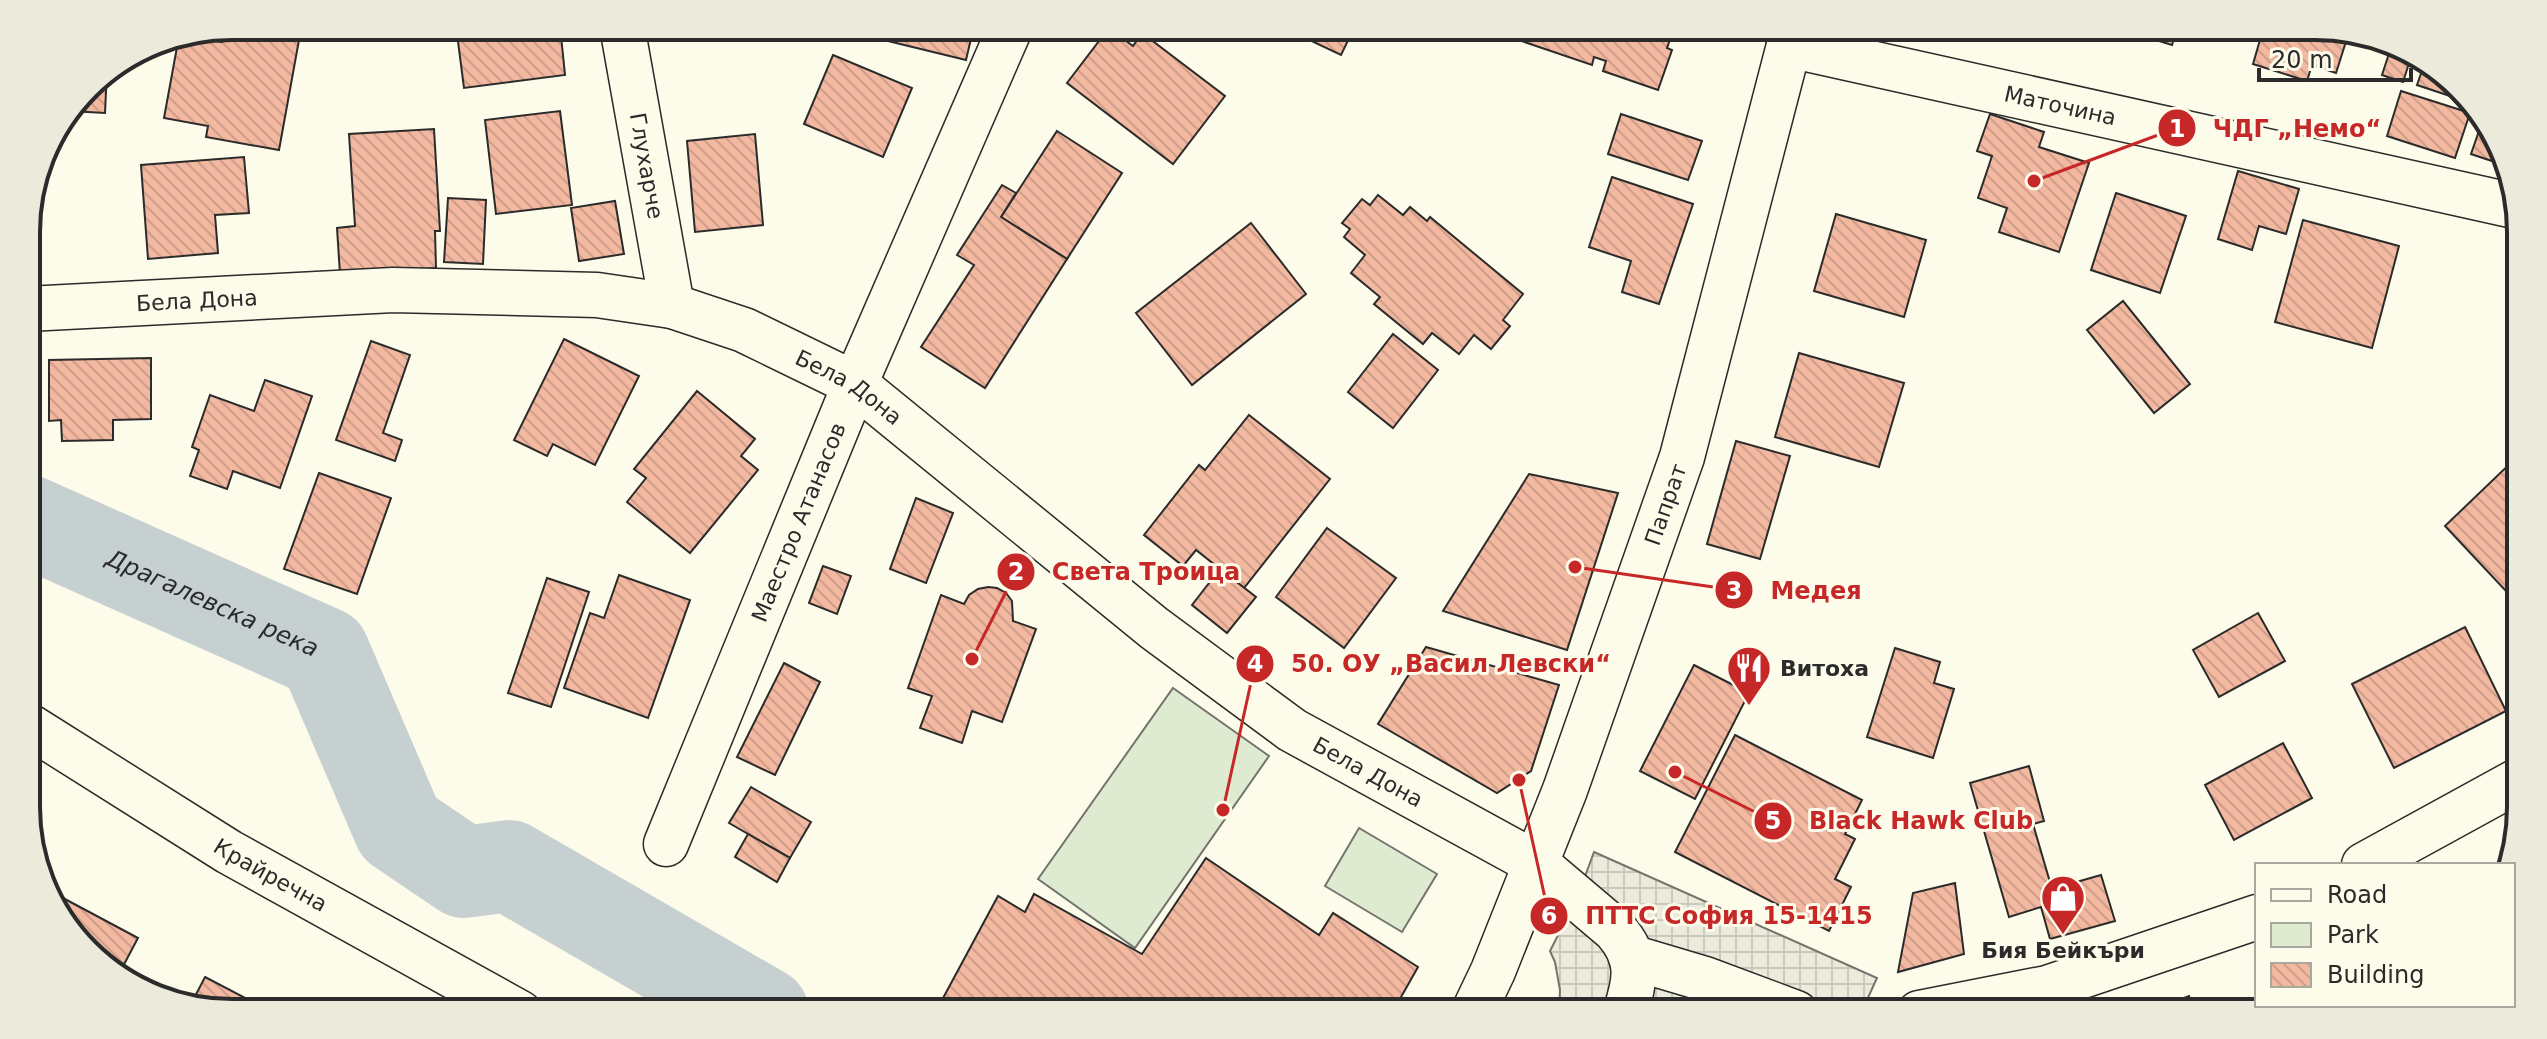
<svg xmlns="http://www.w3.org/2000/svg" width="2547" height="1039" viewBox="0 0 2547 1039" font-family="'DejaVu Sans',sans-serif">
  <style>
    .green { fill: #deebd1; stroke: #74746e; stroke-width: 2 }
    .plaza { fill: url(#plaza-grid); stroke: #74746e; stroke-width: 2 }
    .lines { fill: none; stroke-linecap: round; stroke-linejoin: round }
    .river { stroke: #c7d0d0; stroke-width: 92 }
    .building { fill: url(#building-back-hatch); stroke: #2b2b2b; stroke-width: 2 }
    .minor-casing { stroke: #2b2b2b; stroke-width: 47 }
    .major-casing { stroke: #2b2b2b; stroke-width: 47 }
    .minor { stroke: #fdfbea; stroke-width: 44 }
    .major { stroke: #fdfbea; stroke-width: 44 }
    .labels { text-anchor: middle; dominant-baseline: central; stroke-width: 6; stroke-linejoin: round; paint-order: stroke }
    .street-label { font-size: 22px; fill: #2b2b2b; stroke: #fdfbea }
    .poi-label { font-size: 22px; font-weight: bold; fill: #2b2b2b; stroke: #fdfbea; text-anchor: start }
    .water-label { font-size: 24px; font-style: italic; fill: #2b2b2b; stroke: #fdfbea }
    .rim { fill: none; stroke: #2b2b2b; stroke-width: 4 }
    .leader { fill: none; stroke: #c62828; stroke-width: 3 }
    .callout-dot { fill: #c62828; stroke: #fdfbea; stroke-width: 3 }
    .mark-label { font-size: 24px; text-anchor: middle; font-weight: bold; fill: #fff }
    .callout-label { font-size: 24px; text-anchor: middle; font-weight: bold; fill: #c62828; stroke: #fdfbea; stroke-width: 6; stroke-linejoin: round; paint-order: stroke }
  </style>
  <defs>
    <pattern id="plaza-grid" width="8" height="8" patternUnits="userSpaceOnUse" patternTransform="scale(2)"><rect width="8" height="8" fill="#eceadb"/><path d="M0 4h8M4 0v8" fill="none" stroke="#cbc9bc"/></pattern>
    <pattern id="building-back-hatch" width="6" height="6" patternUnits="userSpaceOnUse" patternTransform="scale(2)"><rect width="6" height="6" fill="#f2b8a0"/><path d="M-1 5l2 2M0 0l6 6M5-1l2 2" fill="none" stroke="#d09e8a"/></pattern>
  </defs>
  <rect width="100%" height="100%" fill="#fdfbea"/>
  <g class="green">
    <polygon points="1173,688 1269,756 1135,948 1038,879"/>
    <polygon points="1359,828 1437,874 1402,932 1325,886"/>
  </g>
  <polygon class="plaza" points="1594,852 1877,978 1861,1013 1559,1013 1560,990 1555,962 1550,951 1577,898"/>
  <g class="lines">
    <path class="river" id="s1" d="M28,521L324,653L399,828L464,872L509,866L763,1013"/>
  </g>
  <g class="building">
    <polygon points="456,26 560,26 565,75 464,88"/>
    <polygon points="857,26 974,26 966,60 855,33"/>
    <polygon points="1280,26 1355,26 1341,55"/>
    <polygon points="1497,26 1675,26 1667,48 1672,50 1658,90 1603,71 1606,61 1594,57 1592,65 1495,32"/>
    <polygon points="2110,26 2178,26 2172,45"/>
    <polygon points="2264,26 2315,26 2349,32 2336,73 2312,65 2307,81 2253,64"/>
    <polygon points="225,27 299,40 279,150 206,137 208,126 164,118 179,36 185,35 222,42"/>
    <polygon points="1109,28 1133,46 1142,33 1225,96 1173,164 1067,83"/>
    <polygon points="2392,44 2411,57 2403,82 2382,75"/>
    <polygon points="833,55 912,88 883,157 804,124"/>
    <polygon points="2424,65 2470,96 2471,103 2417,85"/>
    <polygon points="107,70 105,113 70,111 96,77"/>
    <polygon points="2401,91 2470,113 2455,158 2387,136"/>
    <polygon points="560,111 572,205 496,214 485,120"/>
    <polygon points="1621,114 1702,141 1688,180 1608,154"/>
    <polygon points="1990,114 2044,132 2039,147 2089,163 2059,252 1999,232 2007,208 1978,198 1992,156 1977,151"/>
    <polygon points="2482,122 2501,164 2471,154"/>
    <polygon points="434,129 440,231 435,231 436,268 340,274 337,228 355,226 349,134"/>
    <polygon points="1057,131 1122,173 1067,259 1001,217"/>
    <polygon points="755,134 763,225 695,232 687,141"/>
    <polygon points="244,157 249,213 215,215 218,253 148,259 141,165"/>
    <polygon points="2238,171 2299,189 2286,234 2259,226 2252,250 2218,239"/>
    <polygon points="1612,177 1693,204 1659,304 1622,292 1631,261 1589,247"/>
    <polygon points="1002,185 1016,193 1001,217 1067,259 985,388 921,347 974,265 957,255"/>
    <polygon points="2116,193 2186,216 2160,293 2091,270"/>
    <polygon points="1378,195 1403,215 1410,207 1427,221 1430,217 1523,294 1503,320 1510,326 1491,349 1474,335 1459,354 1432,333 1423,344 1374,304 1380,297 1351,273 1365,255 1344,237 1350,229 1342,223 1362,199 1370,205"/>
    <polygon points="448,198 486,200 483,264 444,262"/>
    <polygon points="615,201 624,254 579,261 571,208"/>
    <polygon points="1836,214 1926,240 1904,317 1814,291"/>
    <polygon points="2303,220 2399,246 2372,348 2275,322"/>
    <polygon points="1251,223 1306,294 1192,385 1136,313"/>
    <polygon points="2123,301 2190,384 2154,413 2087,330"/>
    <polygon points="1393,334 1438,370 1393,428 1348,392"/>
    <polygon points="564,339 639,376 595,465 553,444 547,456 514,440"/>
    <polygon points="371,341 410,355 383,433 402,440 395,461 336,440"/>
    <polygon points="1799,353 1904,383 1879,467 1775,437"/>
    <polygon points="151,358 151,419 113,420 113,440 62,441 61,420 49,421 49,360"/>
    <polygon points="265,380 312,396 280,488 233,471 227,489 190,476 199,450 192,447 210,395 254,411"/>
    <polygon points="697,391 755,439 741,456 758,470 690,553 627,502 646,478 634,469"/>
    <polygon points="1249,415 1330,479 1244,588 1196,550 1183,566 1144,535 1199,465 1205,470"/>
    <polygon points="1736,441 1790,456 1760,559 1707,544"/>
    <polygon points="2520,454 2520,606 2445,526"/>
    <polygon points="319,473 391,498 357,594 284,569"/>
    <polygon points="1529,474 1618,493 1567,650 1443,611"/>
    <polygon points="916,498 953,513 926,583 890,569"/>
    <polygon points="1327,528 1396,578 1344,648 1276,597"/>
    <polygon points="823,566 851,576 837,614 809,603"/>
    <polygon points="1220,569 1256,597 1227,633 1192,605"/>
    <polygon points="619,575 690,600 648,718 564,688 590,613 604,618"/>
    <polygon points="547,578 589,592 551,707 508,693"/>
    <polygon points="988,587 997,588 1006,593 1012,601 1013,621 1036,629 1002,722 972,711 962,743 920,728 932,696 908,688 941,595 964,604 969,595 978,589"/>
    <polygon points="2258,613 2285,661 2219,697 2193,650"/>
    <polygon points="2465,627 2506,711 2394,768 2352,684"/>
    <polygon points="1426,647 1559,685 1531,771 1497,793 1378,724"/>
    <polygon points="1895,648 1940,662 1934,683 1954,689 1933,758 1867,737"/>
    <polygon points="784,663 820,682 775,775 737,757"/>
    <polygon points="1694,665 1749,693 1695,799 1640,771"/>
    <polygon points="1735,735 1862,800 1845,834 1855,839 1835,879 1851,887 1829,931 1675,852"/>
    <polygon points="2283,743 2312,798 2234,840 2205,785"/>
    <polygon points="2029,766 2044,821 2033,824 2052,889 2101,875 2115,921 2050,939 2041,907 2009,917 1970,783"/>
    <polygon points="751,787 811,822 790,858 729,823"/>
    <polygon points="748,834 790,858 777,882 735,857"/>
    <polygon points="1206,858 1319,935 1333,913 1418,967 1392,1013 935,1013 998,896 1025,912 1034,894 1142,954"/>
    <polygon points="1955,883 1964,954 1898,972 1913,893"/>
    <polygon points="63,898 138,938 120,972 77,943 59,906"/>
    <polygon points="205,977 272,1012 271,1013 232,1013 190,1006"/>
    <polygon points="2189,996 2195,1013 2145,1013"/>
    <polygon points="2310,1005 2348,1005 2328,1013 2302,1013 2311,1007"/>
  </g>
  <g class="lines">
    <g class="minor-casing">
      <g id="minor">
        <path id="s2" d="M622,26L672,306"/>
        <path id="s3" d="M1789,45L2519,207"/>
        <path id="s4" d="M27,309L393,290L597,295L672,306L744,330L855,384L1154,628L1292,730L1537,864L1615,930C1640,958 1636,980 1625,1013"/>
        <path id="s5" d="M29,726L229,852L520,1013"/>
        <path id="s6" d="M666,844L855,384L1011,26"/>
        <polyline points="2364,865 2521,779"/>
        <polyline points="1631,957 1705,979 1796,1013"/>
        <polyline points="1919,1013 2047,988 2257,917"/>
      </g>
    </g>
    <g class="major-casing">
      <g id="major">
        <path id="s7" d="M1473,1013L1493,971L1565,790L1682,457L1794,26"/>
      </g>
    </g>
    <use href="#minor" class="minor"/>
    <use href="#major" class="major"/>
  </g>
  <defs>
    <g id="restaurant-pin" transform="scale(2.3)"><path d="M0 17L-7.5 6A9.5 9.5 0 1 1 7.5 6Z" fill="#c62828" stroke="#fdfbea"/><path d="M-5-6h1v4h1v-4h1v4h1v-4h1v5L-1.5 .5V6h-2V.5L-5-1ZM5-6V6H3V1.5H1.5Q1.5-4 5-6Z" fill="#fff"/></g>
    <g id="shop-pin" transform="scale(2.3)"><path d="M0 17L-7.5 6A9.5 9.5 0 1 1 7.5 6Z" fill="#c62828" stroke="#fdfbea"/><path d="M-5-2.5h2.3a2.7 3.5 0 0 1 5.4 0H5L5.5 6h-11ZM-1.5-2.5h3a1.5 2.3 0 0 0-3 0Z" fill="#fff"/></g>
  </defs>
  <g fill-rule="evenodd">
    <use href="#restaurant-pin" x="1749" y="668"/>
    <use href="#shop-pin" x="2063" y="897"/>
  </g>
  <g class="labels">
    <g class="street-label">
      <text stroke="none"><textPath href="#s3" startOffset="278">Маточина</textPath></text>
      <text stroke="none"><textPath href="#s2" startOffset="142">Глухарче</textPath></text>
      <text stroke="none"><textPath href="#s4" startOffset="170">Бела Дона</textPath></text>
      <text stroke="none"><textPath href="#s4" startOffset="842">Бела Дона</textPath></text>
      <text stroke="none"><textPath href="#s7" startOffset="544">Папрат</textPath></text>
      <text stroke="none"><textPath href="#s6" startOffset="348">Маестро Атанасов</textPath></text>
      <text stroke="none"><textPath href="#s4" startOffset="1490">Бела Дона</textPath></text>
      <text stroke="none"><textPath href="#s5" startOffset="284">Крайречна</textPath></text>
    </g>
    <g class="poi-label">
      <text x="1780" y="668">Витоха</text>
      <text x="2063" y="950" text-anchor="middle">Бия Бейкъри</text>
    </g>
    <g class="water-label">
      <text stroke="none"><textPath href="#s1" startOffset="202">Драгалевска река</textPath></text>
    </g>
  </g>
  <path d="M0 0H2547V1039H0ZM232 40H2315A192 192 0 0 1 2507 232V807A192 192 0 0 1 2315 999H232A192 192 0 0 1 40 807V232A192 192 0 0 1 232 40Z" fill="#eceadb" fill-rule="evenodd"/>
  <path class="rim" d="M232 40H2315A192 192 0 0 1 2507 232V807A192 192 0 0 1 2315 999H232A192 192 0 0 1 40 807V232A192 192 0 0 1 232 40Z"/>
  <path class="leader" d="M2034 181L2177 128M972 659L1016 572M1575 567L1734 590M1223 810L1255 664M1675 772L1773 821M1519 780L1549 916"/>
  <g class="callout-dot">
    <circle cx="2034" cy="181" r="8"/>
    <circle cx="972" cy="659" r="8"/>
    <circle cx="1575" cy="567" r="8"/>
    <circle cx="1223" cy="810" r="8"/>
    <circle cx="1675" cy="772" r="8"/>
    <circle cx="1519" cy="780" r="8"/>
    <circle cx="2177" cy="128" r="20"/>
    <circle cx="1016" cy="572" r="20"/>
    <circle cx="1734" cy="590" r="20"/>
    <circle cx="1255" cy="664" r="20"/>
    <circle cx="1773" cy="821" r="20"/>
    <circle cx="1549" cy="916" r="20"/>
  </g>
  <g class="mark-label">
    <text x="2177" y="137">1</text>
    <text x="1016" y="580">2</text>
    <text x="1734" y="599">3</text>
    <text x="1255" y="672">4</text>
    <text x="1773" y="829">5</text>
    <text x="1549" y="924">6</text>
  </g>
  <g class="callout-label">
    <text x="2297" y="137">ЧДГ „Немо“</text>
    <text x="1146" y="580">Света Троица</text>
    <text x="1816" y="599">Медея</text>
    <text x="1451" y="672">50. ОУ „Васил Левски“</text>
    <text x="1921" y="829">Black Hawk Club</text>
    <text x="1729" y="924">ПТТС София 15-1415</text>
  </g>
  <rect x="2255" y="863" width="260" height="144" fill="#fdfbea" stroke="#a9a89e" stroke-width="2"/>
  <rect x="2271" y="889" width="40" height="12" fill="#fdfbea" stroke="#a9a89e" stroke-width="2"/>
  <text x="2327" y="903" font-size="24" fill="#2b2b2b">Road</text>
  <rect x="2271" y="923" width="40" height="24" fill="#deebd1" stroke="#a9a89e" stroke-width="2"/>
  <text x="2327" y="943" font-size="24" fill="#2b2b2b">Park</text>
  <rect x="2271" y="963" width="40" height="24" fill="url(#building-back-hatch)" stroke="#a9a89e" stroke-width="2"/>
  <text x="2327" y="983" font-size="24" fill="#2b2b2b">Building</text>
  <path d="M2259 68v12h152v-12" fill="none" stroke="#2b2b2b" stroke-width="4"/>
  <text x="2271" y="68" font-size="24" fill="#2b2b2b" stroke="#fdfbea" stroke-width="6" paint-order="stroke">20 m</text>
</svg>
